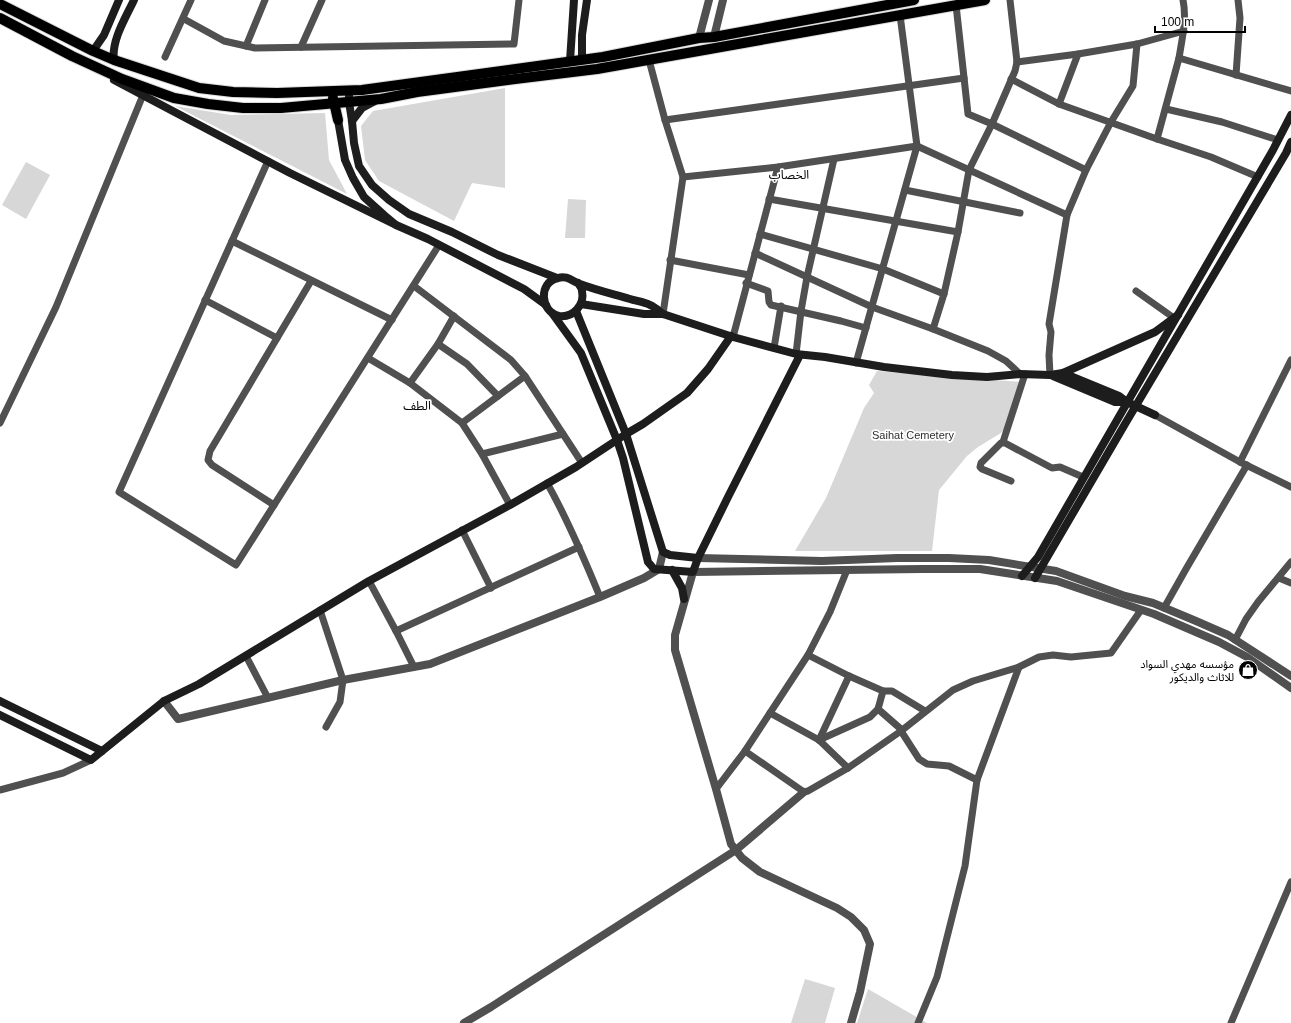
<svg xmlns="http://www.w3.org/2000/svg" width="1291" height="1023" viewBox="0 0 1291 1023" font-family="Helvetica,'Noto Sans Arabic',sans-serif">
  <style>
    .green { fill: #d7d7d7 }
    .lines { fill: none; stroke-linecap: round; stroke-linejoin: round }
    .primary-casing { stroke: #dbdbdb; stroke-width: 12 }
    .minor { stroke: #505050; stroke-width: 7 }
    .tertiary { stroke: #505050; stroke-width: 8 }
    .secondary { stroke: #1d1d1d; stroke-width: 8 }
    .primary { stroke: #000; stroke-width: 10 }
    .labels { text-anchor: middle; dominant-baseline: central; stroke-width: 3.5; stroke-linejoin: round; paint-order: stroke }
    .park-label { font-size: 11px; fill: #2e2e2e; stroke: #fff }
    .poi-label { font-size: 11px; fill: #000; stroke: #fff; text-anchor: end }
    .neighbourhood-label { font-size: 12px; fill: #000; stroke: #fff }
  </style>
  <rect width="100%" height="100%" fill="#fff"/>
  <g class="green">
    <polygon points="505,88 505,188 472,183 454,221 379,181 365,160 361,126 373,111"/>
    <polygon points="175,106 231,115 325,113 329,160 347,194"/>
    <polygon points="26,162 50,175 26,219 2,205"/>
    <polygon points="568,199 586,200 585,238 565,238"/>
    <polygon points="877,371 1021,382 1007,426 1001,433 978,447 967,456 939,490 932,551 795,551 826,498 864,408 874,393 869,385"/>
    <polygon points="805,979 835,988 825,1023 791,1023"/>
    <polygon points="868,989 927,1023 857,1023"/>
  </g>
  <g class="lines">
    <g class="primary-casing">
      <g id="primary">
        <polyline points="0,4 93,51 114,60 199,88 233,92 277,93 362,90 603,57 699,38 714,37 914,0"/>
        <polyline points="0,18 72,56 122,79 174,98 208,104 243,108 281,108 381,99 417,92 515,79 597,69 985,0"/>
        <polyline points="333,98 338,120"/>
      </g>
    </g>
    <g class="minor">
      <polyline points="956,5 968,114 992,124 1086,170"/>
      <polyline points="184,19 224,41 255,48 514,44 519,0"/>
      <polyline points="246,46 265,0"/>
      <polyline points="301,47 322,0"/>
      <polyline points="165,57 191,0"/>
      <path d="M1179,58C1182,39 1187,19 1183,0"/>
      <polyline points="649,60 665,120 683,177 663,314"/>
      <polyline points="1017,62 1078,54 1137,44 1184,31"/>
      <polyline points="1236,75 1240,18 1238,0"/>
      <polyline points="1011,79 1059,104 1157,139 1211,157 1258,177"/>
      <polyline points="1059,104 1078,54"/>
      <polyline points="1166,109 1222,122 1278,140"/>
      <polyline points="665,120 964,78"/>
      <polyline points="1157,139 1179,58 1291,91"/>
      <polyline points="268,161 119,492 236,565 439,245"/>
      <polyline points="683,177 778,167 917,146 1067,215"/>
      <polyline points="905,190 1020,213"/>
      <polyline points="769,199 958,232"/>
      <polyline points="760,234 883,269 944,294"/>
      <polyline points="232,241 392,320"/>
      <polyline points="755,253 872,307 933,329 988,351 1006,361 1020,374"/>
      <polyline points="670,260 749,275"/>
      <polyline points="746,283 768,291 769,302 771,305 841,321 866,328"/>
      <polyline points="414,286 511,360 525,376 582,463"/>
      <polyline points="1136,291 1174,318"/>
      <polyline points="205,300 277,338"/>
      <polyline points="933,329 944,294 958,232 969,170 992,124 1015,71 1017,62 1010,0"/>
      <polyline points="733,337 778,167"/>
      <polyline points="438,344 467,364 498,396"/>
      <polyline points="774,348 781,306"/>
      <polyline points="796,354 801,311 807,277 834,159"/>
      <polyline points="368,358 410,383 462,423 482,454 510,505"/>
      <polyline points="856,363 917,146 900,15"/>
      <polyline points="1050,375 1049,355 1051,332 1049,324 1067,215 1086,170 1111,122 1133,86 1137,44"/>
      <polyline points="410,383 438,344 454,316"/>
      <polyline points="1155,415 1240,462 1291,487"/>
      <polyline points="0,423 56,307 143,95"/>
      <polyline points="462,423 525,376"/>
      <polyline points="1003,442 1025,374"/>
      <polyline points="482,454 563,434"/>
      <polyline points="1240,462 1291,360"/>
      <polyline points="1011,481 982,469 980,467 981,463 1001,443 1005,443 1052,468 1060,467 1083,477"/>
      <path d="M547,483C568,520 584,558 600,597"/>
      <polyline points="274,505 212,465 208,460 210,451 311,281"/>
      <polyline points="462,530 491,588"/>
      <polyline points="1279,578 1291,583"/>
      <polyline points="369,581 396,631 414,667"/>
      <polyline points="1164,608 1186,569 1247,465"/>
      <polyline points="320,610 343,680 340,702 326,727"/>
      <polyline points="396,631 579,547"/>
      <polyline points="1235,640 1246,619 1258,602 1291,562"/>
      <polyline points="808,655 849,676 883,691 878,709 870,717 819,740"/>
      <polyline points="246,656 268,698"/>
      <polyline points="883,691 892,691 925,711"/>
      <polyline points="878,709 902,730"/>
      <polyline points="770,713 819,740 848,768"/>
      <polyline points="901,731 919,759 927,764 949,766 977,780"/>
      <polyline points="819,740 849,676"/>
      <polyline points="745,751 804,792 808,791 848,768 901,731 953,690 973,681 1019,667 1039,657 1053,655 1071,657 1111,653 1141,610"/>
      <polyline points="716,789 745,751 808,655 830,612 847,570"/>
      <polyline points="0,790 63,773 91,760"/>
      <polyline points="918,1023 937,977 965,866 977,780 1019,667"/>
      <polyline points="1231,1023 1291,882"/>
    </g>
    <g class="tertiary">
      <polyline points="714,37 723,0"/>
      <polyline points="699,38 709,0"/>
      <polyline points="698,558 822,561 897,558 949,558 989,560 1056,571 1125,596 1153,603 1196,621 1228,635 1291,676"/>
      <polyline points="164,701 178,719 343,680 430,664 600,597 644,578 659,569 663,552"/>
      <polyline points="464,1023 491,1007 736,850 804,792"/>
      <polyline points="851,1023 860,992 870,944 864,930 851,917 837,908 760,872 742,858 731,844 716,789 675,650 675,635 693,572 922,569 980,569 1057,581 1154,614 1219,642 1247,657 1291,688"/>
    </g>
    <g class="secondary">
      <polyline points="93,51 104,35 119,0"/>
      <path d="M114,60C111,41 126,17 134,0"/>
      <polyline points="582,60 582,35 587,0"/>
      <polyline points="570,61 574,0"/>
      <polyline points="114,80 290,173 396,225"/>
      <polyline points="349,90 349,102 352,121 354,143 359,166 372,185 389,200 409,214 452,232 498,255 557,278"/>
      <polyline points="338,120 345,160 353,178 364,197 384,215 396,225 428,239 524,289 546,305"/>
      <polyline points="352,121 362,108 375,101"/>
      <path d="M578,283C579,285 582,288 582,291C585,305 573,318 559,316C540,312 538,282 558,278C567,275 572,281 580,284C596,290 613,294 630,299C636,301 644,302 650,305C655,307 659,311 663,314"/>
      <polyline points="581,304 644,314 663,314 733,337 796,354 825,357 884,367 952,375 987,377 1020,374 1050,375 1063,373 1155,332 1178,315"/>
      <polyline points="576,311 626,434 663,552 670,555 698,558"/>
      <polyline points="552,313 581,353 617,440 623,458 648,562 654,569 693,572 698,558 728,497 800,355"/>
      <polyline points="1063,373 1119,396 1127,402 1155,415"/>
      <polyline points="1053,376 1115,402 1127,402"/>
      <polyline points="672,570 682,588 684,599"/>
      <polyline points="1022,576 1038,557 1273,150 1291,115"/>
      <polyline points="1035,578 1125,424 1286,153 1291,142"/>
      <polyline points="0,701 102,751"/>
      <polyline points="0,715 91,760 164,701 199,684 369,581 510,505 576,467 626,434 643,424 687,393 708,369 731,336"/>
    </g>
    <use href="#primary" class="primary"/>
  </g>
  <defs>
    <g id="shop-disc" transform="scale(1)"><circle r="9.5" fill="#000" stroke="#fff"/><path d="M-5-2.5h2.3a2.7 3.5 0 0 1 5.4 0H5L5.5 6h-11ZM-1.5-2.5h3a1.5 2.3 0 0 0-3 0Z" fill="#fff"/></g>
  </defs>
  <g fill-rule="evenodd">
    <use href="#shop-disc" x="1248" y="670"/>
  </g>
  <g class="labels">
    <g class="park-label">
      <text x="913" y="435">Saihat Cemetery</text>
    </g>
    <g class="poi-label">
      <text x="1234" y="664">مؤسسه مهدي السواد<tspan x="1234" dy="13">للاثاث والديكور</tspan></text>
    </g>
    <g class="neighbourhood-label">
      <text x="789" y="175">الخصاب</text>
      <text x="417" y="406">الطف</text>
    </g>
  </g>
  <path d="M1155 26v6h90v-6" fill="none" stroke="#000000" stroke-width="2"/>
  <text x="1161" y="26" font-size="12" fill="#000000" stroke="#ffffff" stroke-width="3" paint-order="stroke">100 m</text>
</svg>
